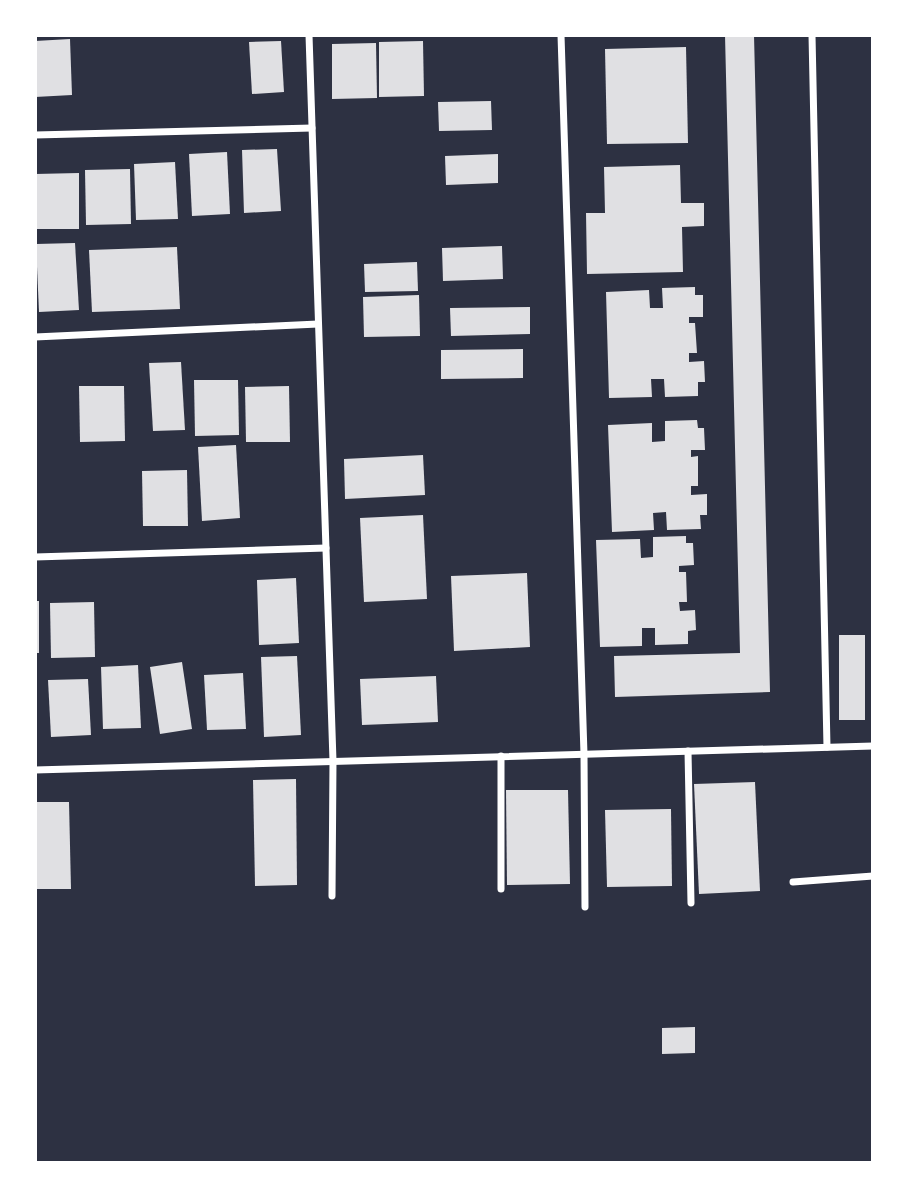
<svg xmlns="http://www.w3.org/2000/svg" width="908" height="1198" viewBox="0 0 908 1198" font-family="Lato,sans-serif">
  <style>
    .building { fill: #e0e0e3 }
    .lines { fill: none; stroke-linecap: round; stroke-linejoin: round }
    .minor { stroke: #fff; stroke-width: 7 }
  </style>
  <rect width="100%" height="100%" fill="#2d3142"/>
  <g class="building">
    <polygon points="725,35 754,35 770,692 615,697 614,656 740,653"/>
    <polygon points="70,39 72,95 35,97 35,41"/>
    <polygon points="281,41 284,92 252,94 249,42"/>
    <polygon points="423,41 424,96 379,97 379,42"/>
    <polygon points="376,43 377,98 332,99 332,44"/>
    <polygon points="686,47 688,143 607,144 605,49"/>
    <polygon points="491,101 492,130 439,131 438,102"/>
    <polygon points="277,149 281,211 244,213 242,150"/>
    <polygon points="227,152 230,214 192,216 189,154"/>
    <polygon points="498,154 498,183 446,185 445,156"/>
    <polygon points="175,162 178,219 136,220 134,164"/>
    <polygon points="680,165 681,203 704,203 704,226 682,227 683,272 587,274 586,213 605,213 604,167"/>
    <polygon points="130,169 131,224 86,225 85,170"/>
    <polygon points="79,173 79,229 35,229 35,174"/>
    <polygon points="75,243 79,310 39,312 36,244"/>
    <polygon points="502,246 503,279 443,281 442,248"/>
    <polygon points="177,247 180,309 92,312 89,250"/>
    <polygon points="417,262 418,291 365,292 364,264"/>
    <polygon points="695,287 695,295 703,295 703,317 689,317 689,323 695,323 697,353 689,353 689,362 704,361 705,382 698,382 698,396 665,397 664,379 651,379 652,397 609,398 606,292 649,290 650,308 663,308 662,288"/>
    <polygon points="419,295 420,336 364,337 363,297"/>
    <polygon points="530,307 530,334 451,336 450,308"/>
    <polygon points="523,349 523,378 441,379 441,350"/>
    <polygon points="181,362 185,430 153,431 149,363"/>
    <polygon points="194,380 238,380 239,435 195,436"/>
    <polygon points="79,386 124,386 125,441 80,442"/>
    <polygon points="289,386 290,442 246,442 245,387"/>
    <polygon points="697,420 698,428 704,428 705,450 691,450 691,457 698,456 698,486 691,486 691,495 707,494 707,515 700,515 701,529 667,530 666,512 653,513 654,530 612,532 608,425 652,423 652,442 665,441 665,421"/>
    <polygon points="236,445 240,518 202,521 198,447"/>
    <polygon points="423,455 425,495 345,499 344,459"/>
    <polygon points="187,470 188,526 143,526 142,471"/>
    <polygon points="423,515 427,599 364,602 360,518"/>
    <polygon points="686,536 686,543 693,543 694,565 679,566 679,572 686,572 687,602 679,602 680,611 695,610 696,630 688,631 688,644 655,645 655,628 642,628 642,646 600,647 596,540 640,539 641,558 653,557 653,537"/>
    <polygon points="527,573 530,647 454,651 451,576"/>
    <polygon points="296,578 299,643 259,645 257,580"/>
    <rect x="35" y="601" width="4" height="52"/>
    <polygon points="94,602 95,657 51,658 50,603"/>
    <rect x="839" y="635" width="26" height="85"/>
    <polygon points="297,656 301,735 264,737 261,657"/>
    <polygon points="182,662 192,729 160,734 150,667"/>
    <polygon points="138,665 141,728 103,729 101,667"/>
    <polygon points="243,673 246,729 207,730 204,675"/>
    <polygon points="436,676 438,722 362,725 360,679"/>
    <polygon points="88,679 91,735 51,737 48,680"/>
    <polygon points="296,779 297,885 255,886 253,780"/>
    <polygon points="755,782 760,891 699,894 694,784"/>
    <polygon points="506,790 568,790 570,884 507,885"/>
    <polygon points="35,802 69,802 71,889 35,889"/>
    <polygon points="671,809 672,886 607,887 605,810"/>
    <polygon points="695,1027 695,1053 662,1054 662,1028"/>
  </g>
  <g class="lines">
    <g class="minor">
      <polyline points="309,35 333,761 332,896"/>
      <polyline points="561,35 584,754 585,907"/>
      <polyline points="812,35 827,747"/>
      <polyline points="35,135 312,128"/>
      <polyline points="35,337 318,324"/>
      <polyline points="35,557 326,548"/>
      <polyline points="688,751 691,903"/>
      <polyline points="501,756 501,889"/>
      <polyline points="35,770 873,746"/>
      <polyline points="793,882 873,876"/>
    </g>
  </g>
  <rect width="908" height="1198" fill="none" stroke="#ffffff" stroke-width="74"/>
</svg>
